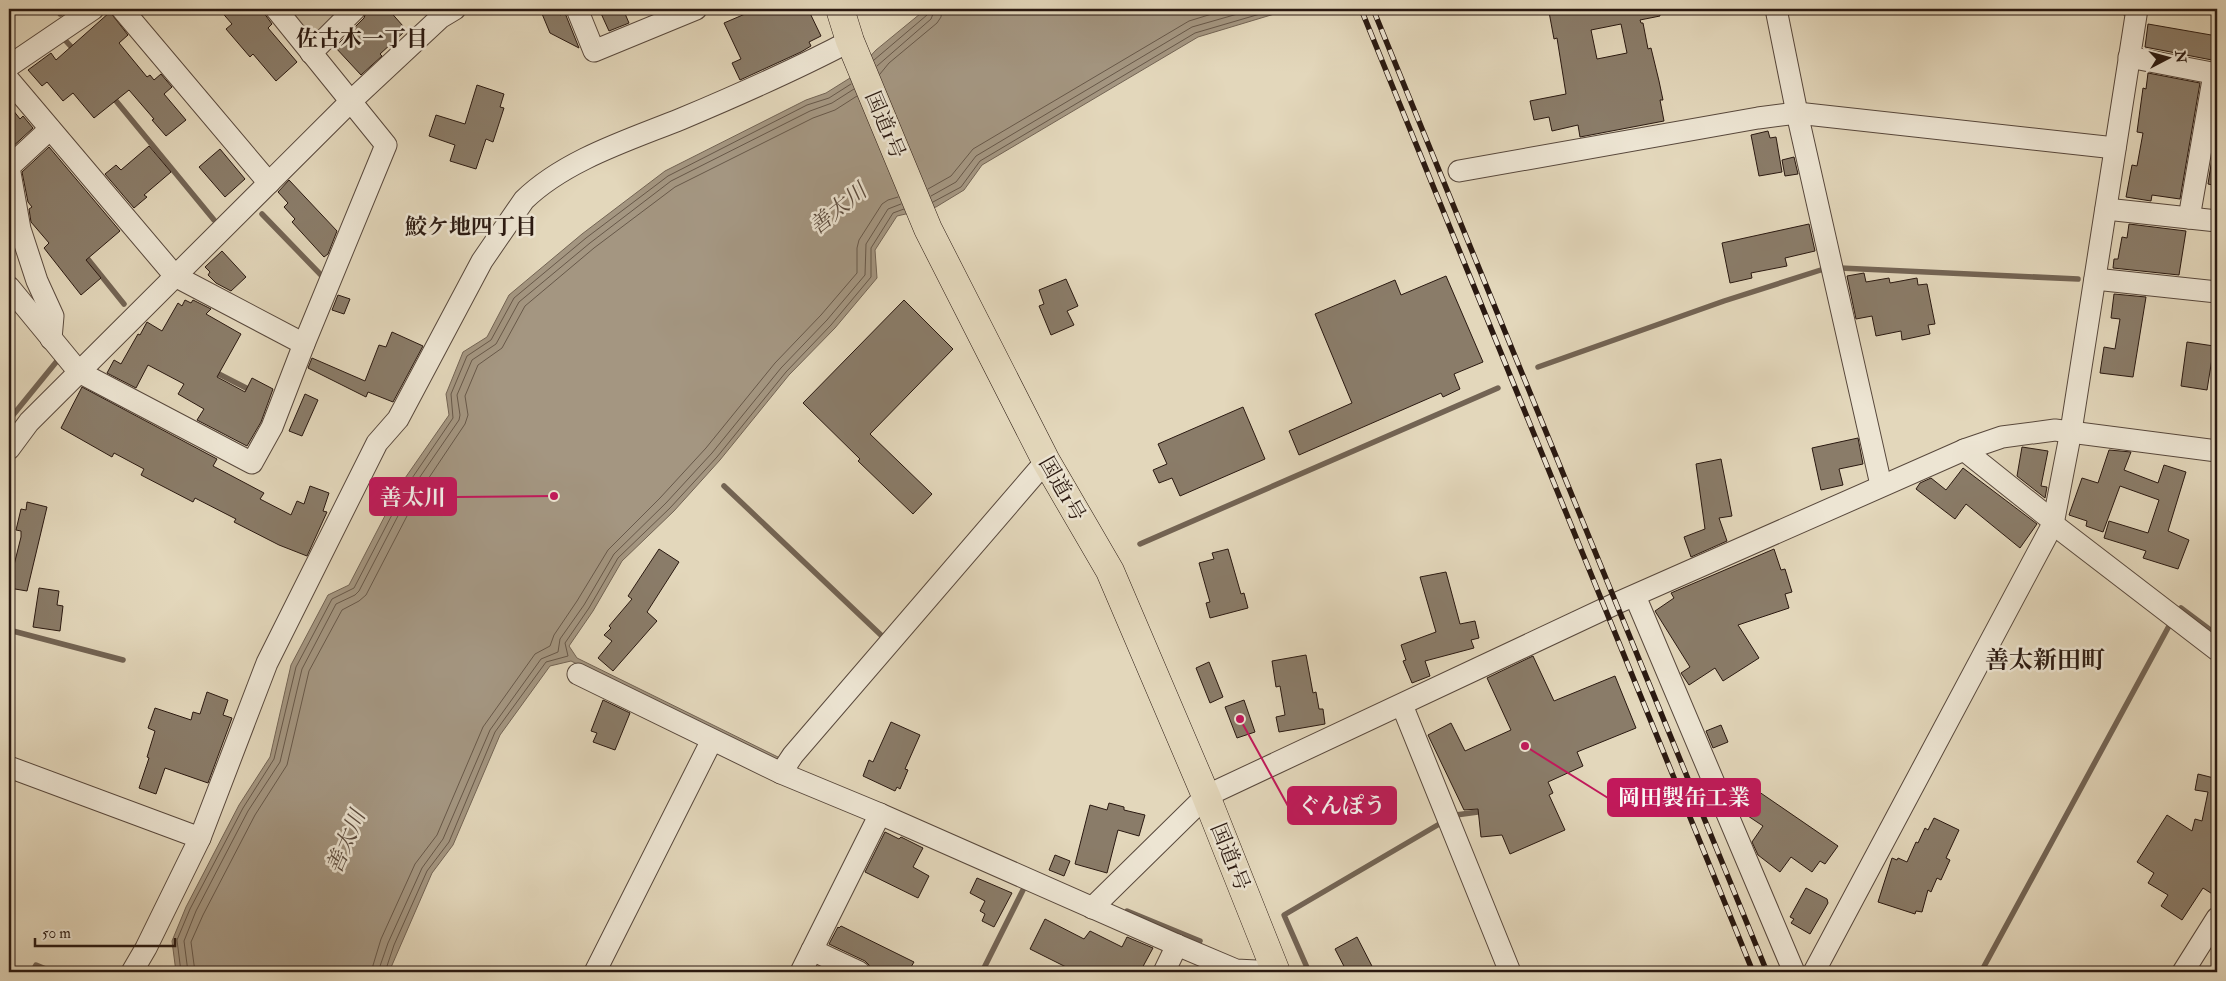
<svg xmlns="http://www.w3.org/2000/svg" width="2226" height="981" viewBox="0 0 2226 981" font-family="'IM FELL Double Pica','Noto Serif JP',serif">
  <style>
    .green { fill: #c4b79e; stroke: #776858 }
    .water { fill: #a49681; stroke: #736454 }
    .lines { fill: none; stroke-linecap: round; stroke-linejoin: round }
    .shore { stroke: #675849; stroke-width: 1 }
    .stream { stroke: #736454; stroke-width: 5.5 }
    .building { fill: #8a7c69; stroke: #2a1911; fill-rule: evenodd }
    .minor-casing { stroke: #58483c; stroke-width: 23 }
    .highway-casing { stroke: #2a1911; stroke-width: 29 }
    .minor { stroke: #ede5d3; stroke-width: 21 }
    .highway { stroke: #e3d7bb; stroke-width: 28 }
    .rail-casing { stroke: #2a1911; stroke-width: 5.5 }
    .rail { stroke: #ede5d3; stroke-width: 4; stroke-dasharray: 11; stroke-linecap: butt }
    .labels { text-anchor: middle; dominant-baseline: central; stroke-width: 5; stroke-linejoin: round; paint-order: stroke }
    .street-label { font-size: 21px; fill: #2a1911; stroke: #ede5d3 }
    .neighbourhood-label { font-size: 22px; font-weight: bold; fill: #2a1911; stroke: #ede5d3 }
    .water-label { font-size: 22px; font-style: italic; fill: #5b4b3e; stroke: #ede5d3 }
    .quarter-label { font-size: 24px; font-weight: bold; fill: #2a1911; stroke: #ede5d3 }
    .leader { fill: none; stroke: #c2185b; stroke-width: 2 }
    .callout-dot { fill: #c2185b; stroke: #ede5d3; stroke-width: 2 }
    .callout { fill: #c2185b; stroke: #c2185b; stroke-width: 2 }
    .callout-label { font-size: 22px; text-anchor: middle; font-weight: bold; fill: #fff }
  </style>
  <rect width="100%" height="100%" fill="#e3d7bb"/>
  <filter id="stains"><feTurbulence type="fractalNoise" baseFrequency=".004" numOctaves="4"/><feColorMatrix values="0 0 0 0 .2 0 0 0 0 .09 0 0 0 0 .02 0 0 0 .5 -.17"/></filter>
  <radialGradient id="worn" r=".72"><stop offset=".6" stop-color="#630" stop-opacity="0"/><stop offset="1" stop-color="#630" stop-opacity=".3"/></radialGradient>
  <polygon class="green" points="286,9 347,9 314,42"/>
  <polygon class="water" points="926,9 1291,9 1198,37 982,165 964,190 936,207 897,216 875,250 877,278 835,328 789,375 720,460 674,511 622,561 593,611 569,646 577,658 782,759 778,763 571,661 550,666 500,735 453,845 432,873 389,972 176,972 172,941 186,907 239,805 270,757 291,665 328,595 349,585 403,481 449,415 446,394 463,352 487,337 509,295 582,234 665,171 806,100 826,93 850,78 876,50"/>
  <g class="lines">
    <g class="shore">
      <polyline points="874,60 927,15 928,9"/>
      <polyline points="877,66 931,19 935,9"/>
      <polyline points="880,74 889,63 937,23 941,17 942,9"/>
      <polyline points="928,189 951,176 973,149 1189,21 1228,9"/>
      <polyline points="931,196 956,182 976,156 1192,27 1255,9"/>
      <polyline points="933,202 961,187 980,161 1195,33 1277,9"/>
      <polyline points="181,972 177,940 190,909 243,808 274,759 296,667 332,599 354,588 408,484 453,418 451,394 467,356 491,340 514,298 586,238 668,176 807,105 829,98 851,84"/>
      <polyline points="188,972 184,941 196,911 248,811 280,762 302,669 336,604 355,595 359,591 413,487 459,420 460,415 457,395 472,360 496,344 519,302 590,243 671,181 810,111 832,103 854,89"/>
      <polyline points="195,972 191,942 203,915 255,815 287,765 309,671 342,610 359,601 366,595 420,491 465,424 468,415 465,396 478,365 502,348 525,306 594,248 675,187 813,118 835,110 857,96"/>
      <polyline points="371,972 381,939 415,864 437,835 483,727 535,654 550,646 554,635 577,601 608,550 660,498 706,448 775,363 821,315 857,273 857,248 859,240 882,204 888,200 898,197"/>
      <polyline points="378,972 388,943 422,868 443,839 490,730 541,659 558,652 560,639 584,605 614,554 666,503 712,453 781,368 827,320 865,275 866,244 888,209 901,204"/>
      <polyline points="385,972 394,945 427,871 449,842 495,732 546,662 568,656 565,643 589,608 618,558 670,508 717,457 786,372 831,325 871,277 871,248 893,213 904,209"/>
    </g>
    <g class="stream">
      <polyline points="58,9 60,14"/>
      <polyline points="2121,9 2125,13"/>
      <polyline points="65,40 76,52"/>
      <polyline points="112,96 214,220"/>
      <polyline points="262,214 321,275"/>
      <polyline points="83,253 124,304"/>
      <polyline points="1840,268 2078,279"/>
      <polyline points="1538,367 1724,301 1827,268"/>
      <polyline points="213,371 254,392"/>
      <polyline points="9,420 57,361"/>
      <polyline points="724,486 883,637"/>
      <polyline points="1140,544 1498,388"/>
      <polyline points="2181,608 2217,635"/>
      <polyline points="9,630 123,660"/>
      <polyline points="1456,815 1485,811"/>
      <polyline points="1127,911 1200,941"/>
      <polyline points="32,972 36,965 53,972"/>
      <polyline points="982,972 1023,890"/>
      <polyline points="1309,972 1284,915 1441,823 1442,826"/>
      <polyline points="1981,972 2169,626"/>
    </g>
  </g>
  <g class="building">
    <polygon points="219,9 261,9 272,24 268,28 297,62 276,81 253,54 250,57 226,29 232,24"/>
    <polygon points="367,9 388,9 403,26 399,28 403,33 380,54 382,56 361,75 335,47 364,18"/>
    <polygon points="540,9 558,9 560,15 565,13 579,48 550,33"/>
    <polygon points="599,9 623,9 629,23 609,31"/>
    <polygon points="743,9 808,9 821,36 809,42 811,46 801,52 740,80 732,63 741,59 724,23 745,14"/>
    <path d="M1551,9H1659L1660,16L1640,20L1641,23H1643L1648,49L1651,48L1659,81L1663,100H1660L1664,121L1580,137L1578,125L1552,131L1549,117L1534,120L1530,101L1566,94L1557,38L1554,39L1549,12H1551ZM1621,24L1627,53L1597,59L1591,30Z"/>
    <polygon points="110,12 128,35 119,43 147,77 150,75 154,80 161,74 172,87 164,94 186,120 166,136 152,120 154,119 129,90 94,118 73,93 63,101 47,82 42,86 28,70 51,53 56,60"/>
    <polygon points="2148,24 2217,36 2217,61 2145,47"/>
    <polygon points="2148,73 2200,83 2180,199 2152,195 2151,201 2126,197 2132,165 2137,166 2143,133 2137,132 2143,88 2146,89"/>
    <polygon points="477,85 504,94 500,107 504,108 493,142 486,139 476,169 450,161 455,145 429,136 436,115 465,124"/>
    <polygon points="9,105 20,119 23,116 33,128 9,150"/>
    <polygon points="1768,131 1770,138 1776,137 1782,172 1759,176 1751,135"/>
    <polygon points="2216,133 2217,133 2217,186 2208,184"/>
    <polygon points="149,146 171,172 144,195 147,197 134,208 105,174 116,165 121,170"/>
    <polygon points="49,147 120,231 86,260 101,278 81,295 44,248 49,243 31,222 29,209 32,207 28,202 22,172"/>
    <polygon points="220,149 245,179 225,197 199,167"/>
    <polygon points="1794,157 1798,174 1785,176 1782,160"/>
    <polygon points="289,180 337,231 328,254 324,257 292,222 295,219 284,207 288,203 278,192"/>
    <polygon points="1809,224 1815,251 1785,258 1787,266 1751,273 1752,278 1730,283 1722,243"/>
    <polygon points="2129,224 2186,231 2179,275 2113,268 2114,259 2118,259 2122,237 2127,238"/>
    <polygon points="222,251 246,277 231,291 216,283 208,275 210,272 205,267"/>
    <polygon points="1864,273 1866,282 1889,278 1890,283 1917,278 1918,285 1927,284 1935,324 1928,325 1930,334 1902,340 1901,331 1876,336 1872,316 1856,319 1847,276"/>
    <polygon points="1446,276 1483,362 1454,374 1460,389 1443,397 1441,393 1299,455 1289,431 1352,403 1315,314 1395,280 1401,295"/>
    <polygon points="1066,279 1078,306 1067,311 1074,325 1051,335 1039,306 1044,304 1039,290"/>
    <polygon points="2114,294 2146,297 2133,377 2100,373 2104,347 2115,349 2120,319 2111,318"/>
    <polygon points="338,295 350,299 344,314 332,310"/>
    <polygon points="185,300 191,303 193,300 211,309 206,314 241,334 217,377 245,392 252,378 273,389 261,422 247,446 197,420 204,409 178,394 184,384 148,365 136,388 107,373 114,360 121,364 138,334 140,335 147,322 162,331 178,303 182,306"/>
    <polygon points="904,300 953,349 870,434 932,494 913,514 858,461 860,459 803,403"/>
    <polygon points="392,332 423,346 393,402 368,392 366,397 308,368 312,358 365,381 379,345 386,347"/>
    <polygon points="2187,342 2214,346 2207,390 2181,386"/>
    <polygon points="82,387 217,459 213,466 264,493 260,499 291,515 297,501 304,504 310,486 329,493 323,511 327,512 307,556 279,545 234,522 236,519 195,498 193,502 141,475 144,469 114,453 112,457 61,428"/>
    <polygon points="305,394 318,400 302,436 289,431"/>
    <polygon points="1243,407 1265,459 1180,496 1172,478 1159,483 1153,470 1167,464 1158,444"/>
    <polygon points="1858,438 1863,464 1839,469 1843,485 1821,490 1812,448"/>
    <polygon points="2022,447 2048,451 2041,486 2047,487 2045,498 2017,476"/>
    <polygon points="2109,450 2131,452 2124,470 2158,483 2164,465 2186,472 2168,531 2189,540 2178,569 2143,558 2146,551 2104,538 2109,521 2148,533 2159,500 2120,486 2103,532 2086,526 2087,521 2069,515 2082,478 2098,483"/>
    <polygon points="1721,459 1732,516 1719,518 1727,541 1691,557 1684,537 1705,529 1696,464"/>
    <polygon points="1963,468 2037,524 2020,548 1966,504 1955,519 1916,489 1920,483 1931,478 1946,490"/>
    <polygon points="27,502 47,507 27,591 9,588 9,585 21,537 21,531 16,530 21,509 26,510"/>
    <polygon points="659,549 679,562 647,612 657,621 613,671 598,658 612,641 604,635 611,628 609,626 632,599 628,596"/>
    <polygon points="1228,549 1241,594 1244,593 1248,608 1210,618 1206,603 1210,602 1199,563 1214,559 1212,553"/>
    <polygon points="1774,549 1781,570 1785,569 1792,592 1785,594 1789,608 1738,625 1759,658 1723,681 1715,668 1689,685 1681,673 1690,667 1655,611 1674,598 1671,593"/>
    <polygon points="1446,572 1460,624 1475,621 1479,638 1471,640 1474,648 1425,661 1430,676 1412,683 1403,661 1406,660 1401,645 1436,632 1420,577"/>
    <polygon points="39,588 59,591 57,605 63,606 60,631 33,627"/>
    <polygon points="1306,655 1313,693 1316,692 1319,709 1323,709 1325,724 1279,732 1276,717 1285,715 1280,686 1276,687 1272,661"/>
    <polygon points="1533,656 1554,701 1615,676 1636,728 1577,752 1583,766 1548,782 1553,793 1549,795 1565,830 1510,854 1502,835 1481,837 1478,809 1464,810 1428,735 1451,723 1465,751 1511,730 1487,678"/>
    <polygon points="1209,662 1223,697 1210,703 1196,668"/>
    <polygon points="207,692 228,700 223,715 232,718 208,783 165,768 156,794 139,788 149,758 147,757 155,731 148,728 155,708 191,720 193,712 200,714"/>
    <polygon points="603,700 630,713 615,750 593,742 597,733 591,731"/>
    <polygon points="1244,700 1255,732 1237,738 1225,707"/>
    <polygon points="891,722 920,735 905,769 908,770 900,789 897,787 895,791 863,776 869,760 873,762"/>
    <polygon points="1721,725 1728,742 1713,748 1706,731"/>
    <polygon points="2198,774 2214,778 2213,782 2217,782 2217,897 2203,888 2182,920 2161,906 2168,895 2148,883 2154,873 2137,862 2167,815 2192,831 2195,819 2202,821 2208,792 2195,790"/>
    <polygon points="1752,787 1838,846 1825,864 1820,861 1812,872 1791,857 1780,872 1758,855 1752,842 1763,826 1739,810 1737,806"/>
    <polygon points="1109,803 1124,807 1124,810 1145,815 1139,836 1118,830 1107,873 1075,864 1090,805 1107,810"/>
    <polygon points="1934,818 1959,830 1946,858 1950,860 1941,880 1937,878 1931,892 1928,890 1922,912 1916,911 1915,914 1878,902 1892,858 1897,860 1898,858 1907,862 1916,842 1918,843 1925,828 1928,830"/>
    <polygon points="885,832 899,839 901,837 923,848 913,867 929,876 918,898 865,872"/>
    <polygon points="1055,855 1070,861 1064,876 1049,870"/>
    <polygon points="977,878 1012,893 994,927 982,921 985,914 980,911 985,901 970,893"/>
    <polygon points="1806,888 1827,899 1828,903 1810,934 1791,923 1794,919 1790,917"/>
    <polygon points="1045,919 1084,939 1090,931 1122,947 1127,937 1153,948 1140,972 1076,972 1030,949"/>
    <polygon points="841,926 914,962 908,972 871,972 869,965 865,961 829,944 838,927 839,928"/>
    <polygon points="1357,937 1375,972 1347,972 1335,949"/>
  </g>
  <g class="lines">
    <g class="minor-casing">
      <g id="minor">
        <polyline points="122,9 269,183"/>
        <polyline points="577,9 594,51 696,9"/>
        <polyline points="1776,9 1797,113 1881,485"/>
        <polyline points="311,53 355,9"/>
        <polyline points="2129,57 2217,74"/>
        <polyline points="9,66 93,9"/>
        <polyline points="9,80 175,276 304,344"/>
        <polyline points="50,129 9,167 20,229 37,281 53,316 51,339"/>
        <polyline points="1459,171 1758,118 1797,113 2115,148"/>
        <polyline points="2106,209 2217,221"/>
        <polyline points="2189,218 2214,74"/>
        <polyline points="2095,279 2217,292"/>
        <polyline points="9,287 79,372 252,463 272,427 304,344 386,145 276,9"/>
        <polyline points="9,449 29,422 350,102 440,18 455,9"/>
        <polyline points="1964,450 2053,521"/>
        <polyline points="2053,524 2217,650"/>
        <polyline points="1635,596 1794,972"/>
        <polyline points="578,674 781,773 880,814 1177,945 1236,970 1276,972"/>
        <polyline points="1402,705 1510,972"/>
        <polyline points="9,767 200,838"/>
        <polyline points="781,773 793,755 1046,461"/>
        <polyline points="1092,908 1206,796 1617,603 1964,450 2002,437 2055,430 2217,451"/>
        <polyline points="812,950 859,972"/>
        <path d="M132,972L146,948L200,838L267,663L377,443L398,419L482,261L524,200C565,160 629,140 681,119C738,95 795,70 850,41"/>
        <polyline points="595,972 712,740"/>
        <polyline points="801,972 880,814"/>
        <polyline points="1164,972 1177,945"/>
        <polyline points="1814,972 2053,524 2071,431 2137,9"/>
        <polyline points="2183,972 2217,918"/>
      </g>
    </g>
    <g class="highway-casing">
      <polyline id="highway" points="840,9 850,41 928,229 1046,461 1110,571 1206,796 1276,972"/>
    </g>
    <use href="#minor" class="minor"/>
    <use href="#highway" class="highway"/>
    <g class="rail-casing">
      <g id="rail">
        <polyline points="1361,9 1753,972"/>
        <polyline points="1373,9 1767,972"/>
      </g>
    </g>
    <use href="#rail" class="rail"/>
  </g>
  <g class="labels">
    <g class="street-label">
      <text transform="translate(885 125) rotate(67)">国道1号</text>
      <text transform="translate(1062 489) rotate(60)">国道1号</text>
      <text transform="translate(1230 857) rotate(68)">国道1号</text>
    </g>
    <g class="neighbourhood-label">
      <text x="362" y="39">佐古木一丁目</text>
      <text x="471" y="227">鮫ケ地四丁目</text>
    </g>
    <g class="water-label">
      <text transform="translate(838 209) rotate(-39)">善太川</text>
      <text transform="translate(346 842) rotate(-67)">善太川</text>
    </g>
    <g class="quarter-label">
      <text x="2045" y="660">善太新田町</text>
    </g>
  </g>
  <path class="leader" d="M554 496L456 497M1525 746L1608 798M1240 719L1288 806"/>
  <g class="callout-dot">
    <circle cx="554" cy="496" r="5"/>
    <circle cx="1525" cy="746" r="5"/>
    <circle cx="1240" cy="719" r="5"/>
  </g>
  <g class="callout">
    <rect x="370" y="478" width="86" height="37" rx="5"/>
    <rect x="1608" y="779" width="152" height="37" rx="5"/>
    <rect x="1288" y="787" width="108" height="37" rx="5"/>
  </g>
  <g class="callout-label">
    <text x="413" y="505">善太川</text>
    <text x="1684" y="805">岡田製缶工業</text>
    <text x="1342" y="813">ぐんぽう</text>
  </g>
  <rect width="2226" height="981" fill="none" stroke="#e3d7bb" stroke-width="30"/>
  <rect x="10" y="10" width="2206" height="961" fill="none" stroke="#2a1911" stroke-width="2.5"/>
  <rect x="15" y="15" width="2196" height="951" fill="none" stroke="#2a1911"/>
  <g transform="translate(2168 58) rotate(84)" stroke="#ede5d3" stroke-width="4" paint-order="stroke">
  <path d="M0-4L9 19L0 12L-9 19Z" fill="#2a1911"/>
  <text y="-8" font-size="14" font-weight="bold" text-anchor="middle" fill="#2a1911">N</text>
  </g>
  <path d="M35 938v8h140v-8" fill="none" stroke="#2a1911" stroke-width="2.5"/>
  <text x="42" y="938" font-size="15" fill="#2a1911" stroke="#ede5d3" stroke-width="4" paint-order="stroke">50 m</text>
  <rect width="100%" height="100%" filter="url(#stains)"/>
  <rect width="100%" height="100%" fill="url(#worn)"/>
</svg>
